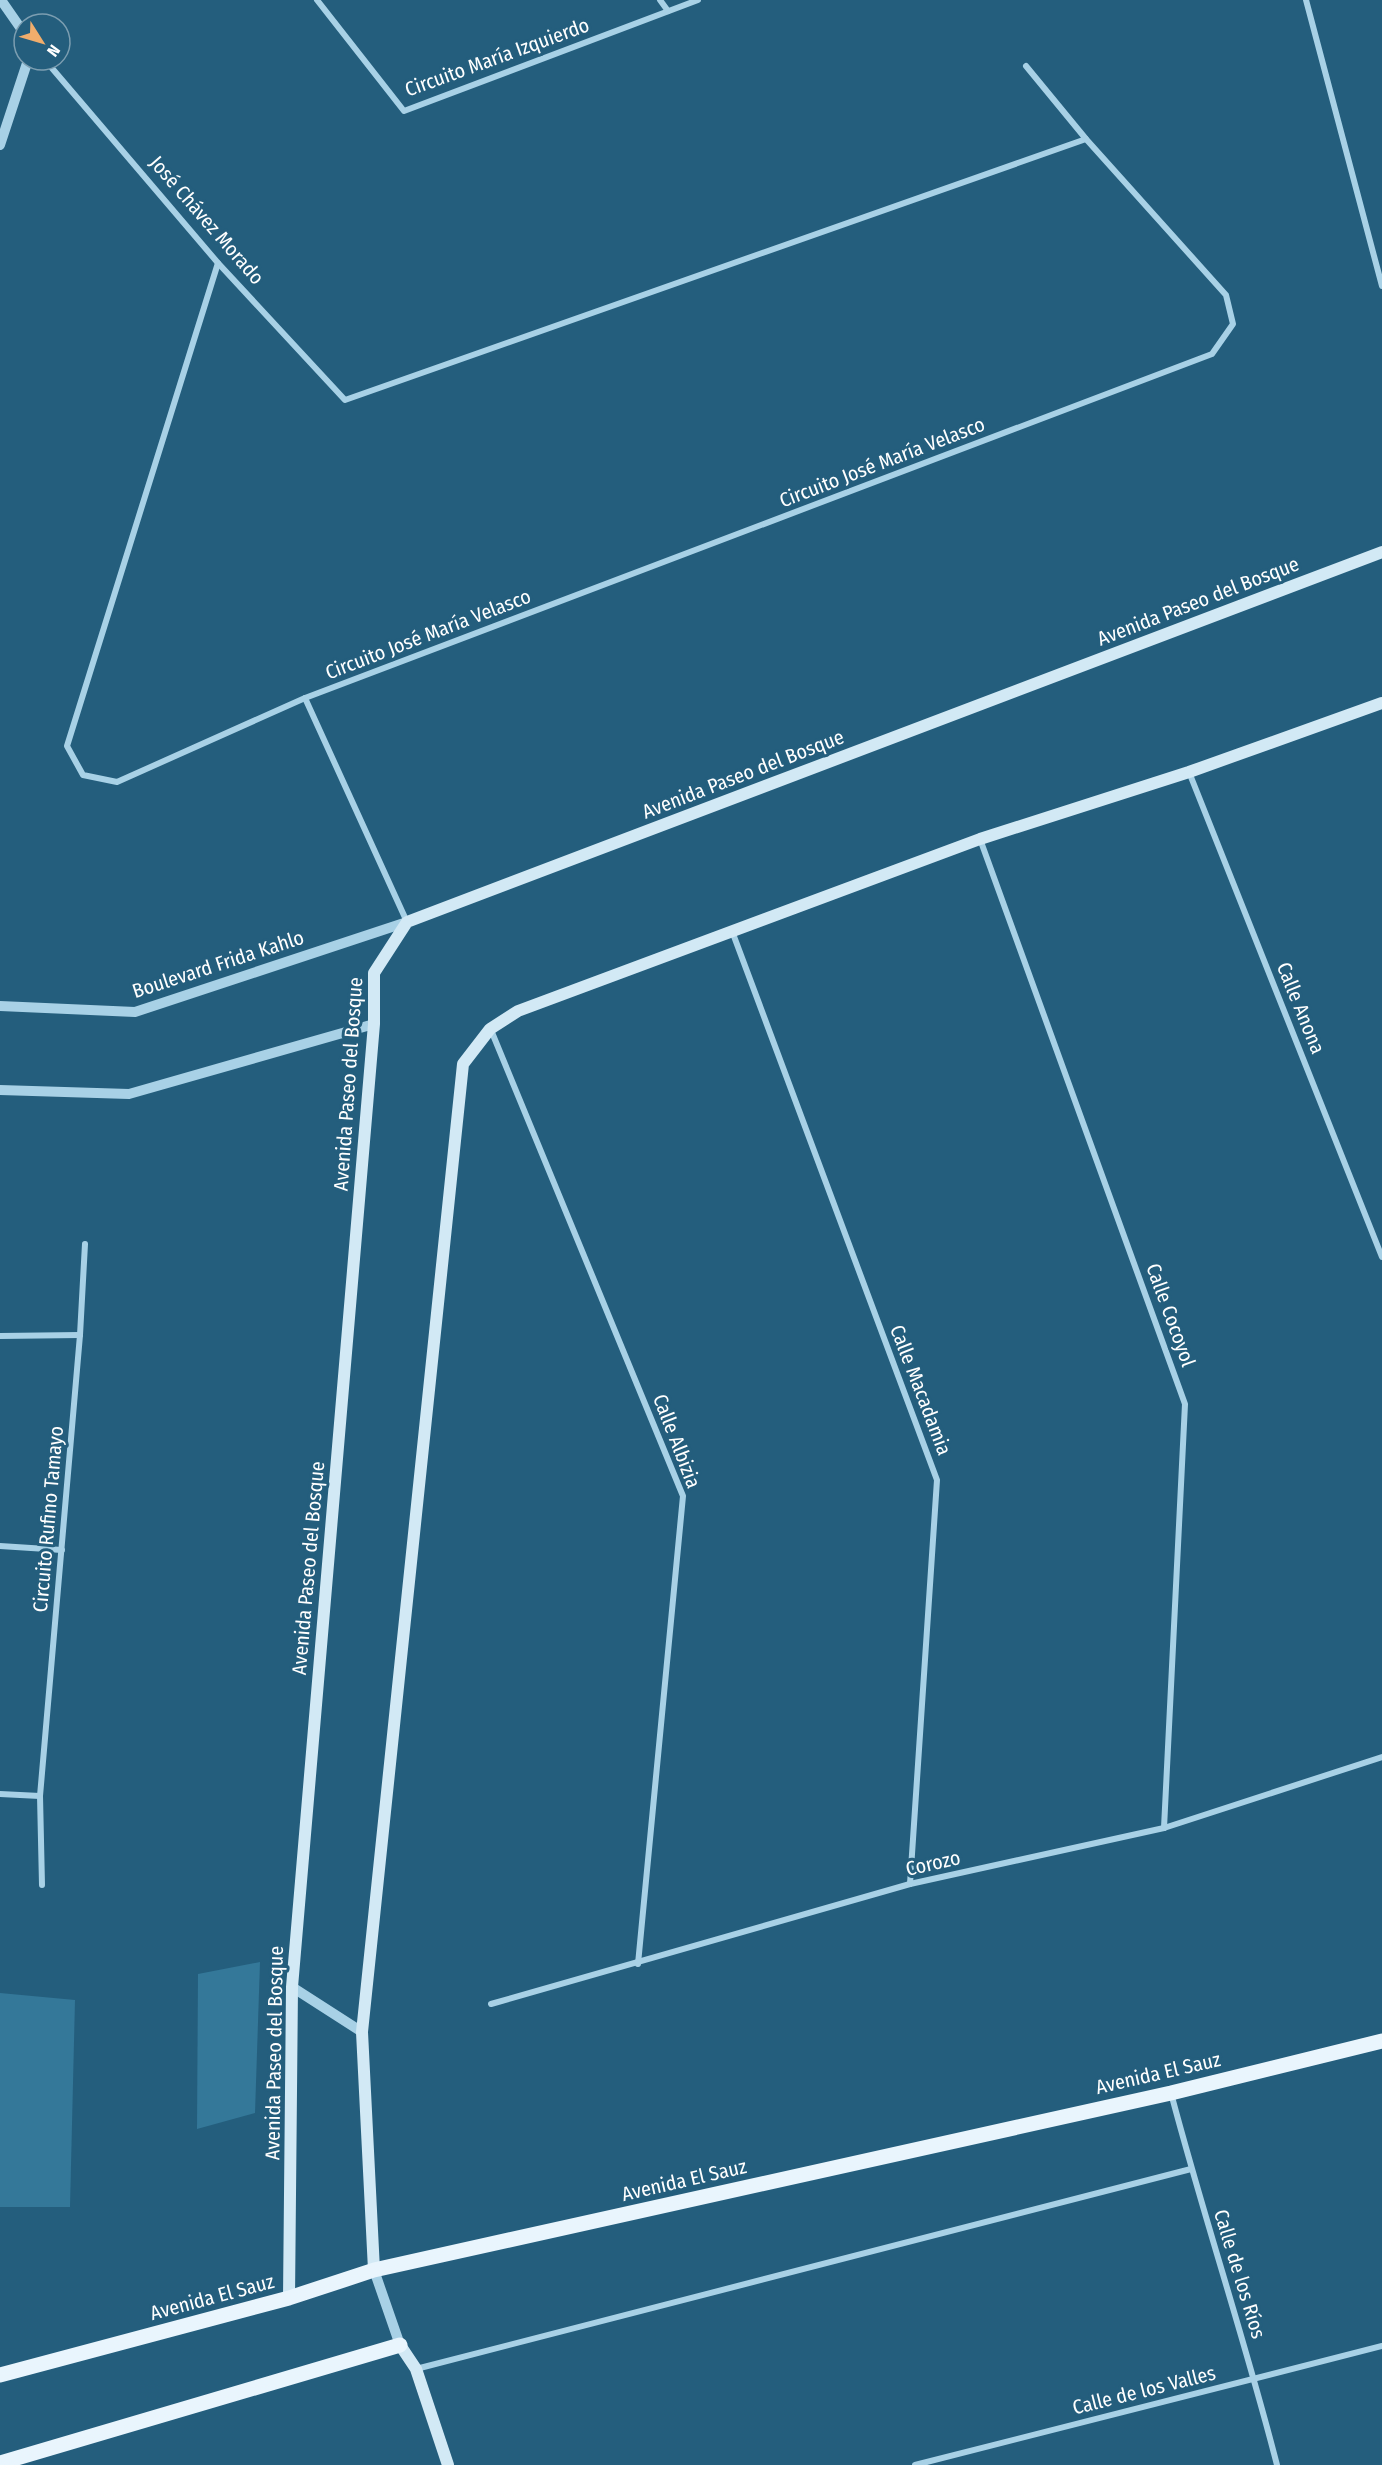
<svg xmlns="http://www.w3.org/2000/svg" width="1382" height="2465" viewBox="0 0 1382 2465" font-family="'Fira Sans Condensed',sans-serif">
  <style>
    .pitch { fill: #347899 }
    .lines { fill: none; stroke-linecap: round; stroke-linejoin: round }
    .minor { stroke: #a8d1e6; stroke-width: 6 }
    .tertiary { stroke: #a8d1e6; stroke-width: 10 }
    .secondary { stroke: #d2e9f5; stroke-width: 12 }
    .primary { stroke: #e9f5fd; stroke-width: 15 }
    .labels { text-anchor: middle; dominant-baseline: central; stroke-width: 6; stroke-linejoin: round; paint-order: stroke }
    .street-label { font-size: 20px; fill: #fff; stroke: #245e7d }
  </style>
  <rect width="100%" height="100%" fill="#245e7d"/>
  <g class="pitch">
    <polygon points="260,1962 255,2113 197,2129 198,1974"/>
    <polygon points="0,1993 75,2000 70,2207 0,2207"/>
  </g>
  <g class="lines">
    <g class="minor">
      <polyline points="317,0 404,111 698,0"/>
      <polyline points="660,0 668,11"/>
      <polyline points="1306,0 1382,286"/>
      <polyline points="45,60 218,263 345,400 1086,139"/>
      <polyline points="218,263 67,746 83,775 117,782 305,698 1212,354 1233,324 1226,295 1086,139 1026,66"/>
      <polyline points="305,698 407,922"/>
      <polyline points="1189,772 1382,1257"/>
      <polyline points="980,839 1185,1404 1164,1828"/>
      <polyline points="732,931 937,1480 910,1884"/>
      <polyline points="491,1030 683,1496 638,1964"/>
      <polyline points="0,1336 80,1335"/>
      <polyline points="0,1546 62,1550"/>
      <polyline points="0,1794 40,1796"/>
      <polyline points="42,1885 40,1796 80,1335 85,1244"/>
      <polyline points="491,2004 910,1884 1164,1828 1382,1757"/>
      <path d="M1171,2093C1204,2218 1245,2340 1277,2465"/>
      <polyline points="416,2369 1191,2169"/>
      <polyline points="915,2465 1382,2346"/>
    </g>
    <g class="tertiary">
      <polyline points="1,0 24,33"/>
      <polyline points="0,145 28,60"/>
      <polyline points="0,1006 135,1012 407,922"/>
      <polyline points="0,1090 129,1094 374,1024"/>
      <polyline points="292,1987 362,2032"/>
      <polyline points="374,2270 400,2345"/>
    </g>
    <g class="secondary">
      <polyline points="374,2270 362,2032 463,1064 490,1029 518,1011 980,839 1189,772 1382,703"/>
      <polyline points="289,2298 292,1987 374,1024 374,973 407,922 1382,552"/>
      <polyline points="400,2345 416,2369 448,2465"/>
    </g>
    <g class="primary">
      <polyline points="0,2375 289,2298 374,2270 1171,2093 1382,2041"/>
      <polyline points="0,2463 400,2345"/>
    </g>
  </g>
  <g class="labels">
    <g class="street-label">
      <text transform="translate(497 57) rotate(-20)">Circuito María Izquierdo</text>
      <text transform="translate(207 220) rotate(49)">José Chávez Morado</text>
      <text transform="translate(882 462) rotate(-21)">Circuito José María Velasco</text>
      <text transform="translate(1198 601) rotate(-21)">Avenida Paseo del Bosque</text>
      <text transform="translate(428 634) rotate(-21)">Circuito José María Velasco</text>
      <text transform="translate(743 774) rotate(-21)">Avenida Paseo del Bosque</text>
      <text transform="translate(218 964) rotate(-18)">Boulevard Frida Kahlo</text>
      <text transform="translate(1301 1008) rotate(68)">Calle Anona</text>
      <text transform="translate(348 1084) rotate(-86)">Avenida Paseo del Bosque</text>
      <text transform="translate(1171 1315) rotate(70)">Calle Cocoyol</text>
      <text transform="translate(921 1390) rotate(69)">Calle Macadamia</text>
      <text transform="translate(677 1441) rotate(69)">Calle Albizia</text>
      <text transform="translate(48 1519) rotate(-85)">Circuito Rufino Tamayo</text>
      <text transform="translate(308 1568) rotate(-85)">Avenida Paseo del Bosque</text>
      <text transform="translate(933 1863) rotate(-13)">Corozo</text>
      <text transform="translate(274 2053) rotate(-89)">Avenida Paseo del Bosque</text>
      <text transform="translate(1158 2073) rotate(-13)">Avenida El Sauz</text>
      <text transform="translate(684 2180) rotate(-13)">Avenida El Sauz</text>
      <text transform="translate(1240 2274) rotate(73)">Calle de los Ríos</text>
      <text transform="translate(212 2297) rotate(-15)">Avenida El Sauz</text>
      <text transform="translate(1144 2390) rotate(-14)">Calle de los Valles</text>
    </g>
  </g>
  <g transform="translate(42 42) rotate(127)"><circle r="28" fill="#245e7d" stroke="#7c9eb1" stroke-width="1.5"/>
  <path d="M0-4.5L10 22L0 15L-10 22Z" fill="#f0ad6c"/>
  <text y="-9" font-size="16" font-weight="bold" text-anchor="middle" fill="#ffffff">N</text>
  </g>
</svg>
